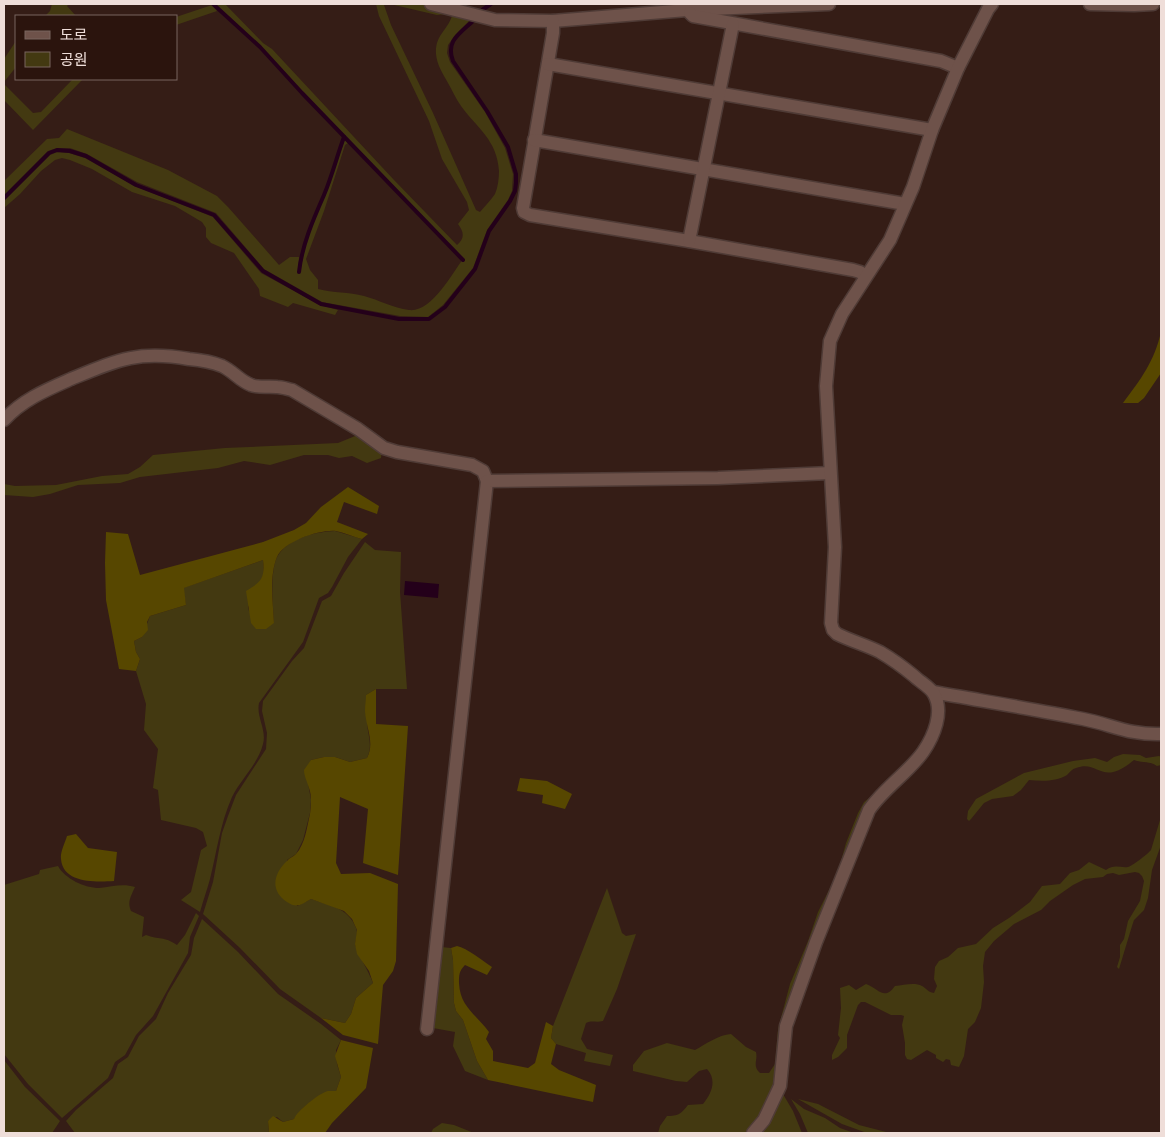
<svg xmlns="http://www.w3.org/2000/svg" width="1165" height="1137" viewBox="0 0 1165 1137" font-family="'Work Sans','Noto Sans KR',sans-serif">
  <style>
    .green { fill: #433911; fill-rule: evenodd }
    .forest { fill: #574700 }
    .water { fill: #24001a }
    .lines { fill: none; stroke-linecap: round; stroke-linejoin: round }
    .stream { stroke: #24001a; stroke-width: 4 }
    .street-casing { stroke: #4f3b36; stroke-width: 15 }
    .street { stroke: #6e524a; stroke-width: 12 }
  </style>
  <rect width="100%" height="100%" fill="#351d16"/>
  <g class="green">
    <polygon points="52,4 69,4 67,6 76,16 45,16 50,11"/>
    <path d="M214,4H225L263,43L272,49L394,180L457,245C465,238 464,232 458,224L469,210L467,202L442,159L429,121L379,16L376,4H424L474,16L455,35L448,45L447,53L450,62L485,112L505,148L513,174L512,191L508,200L487,230L473,268L443,305L428,317L400,316L322,302L264,269L216,213L137,182L87,154L70,148H57L48,151L4,196V181L47,139L59,138L67,129L168,170L217,196L228,207L279,265L290,257H299L298,272L299,273L301,257L315,215L325,195L345,139L348,143L345,145L324,211L306,259L310,270L318,280V289C333,293 349,292 364,296C379,300 393,308 409,310C431,313 452,274 463,259L302,93L261,47ZM390,4L437,15L445,14L452,16C447,31 435,35 436,54C437,65 443,74 448,83C452,90 456,99 461,106C478,129 497,140 499,171C499,178 498,187 495,194C491,200 485,206 480,212L476,210L433,113L391,25L384,5Z"/>
    <polygon points="212,5 217,11 176,25 176,17"/>
    <polygon points="16,41 16,67 4,82 4,59"/>
    <polygon points="73,79 83,79 33,130 4,100 4,84 33,113 41,112"/>
    <polygon points="57,152 69,153 85,158 135,186 213,217 261,273 320,305 338,310 335,315 293,303 288,307 260,296 259,289 234,253 211,243 206,237 206,228 202,222 175,206 132,192 92,169 70,160 62,158 55,160 41,171 20,194 4,208 4,201 50,155"/>
    <polygon points="360,434 382,449 381,458 367,463 352,456 339,458 328,455 304,455 270,465 244,461 218,468 140,477 120,483 78,485 50,494 33,497 4,495 4,484 15,486 56,485 102,476 128,474 140,467 153,455 225,448 338,443"/>
    <path d="M335,531L362,539L348,557L332,587L328,593L319,598L303,642L259,703C256,717 267,730 263,744C258,764 241,779 232,797C220,824 217,851 210,879C207,890 203,901 200,912L181,900L191,892L201,850L207,846L203,832L196,828L161,820L158,790L153,788L158,749L144,730L146,704L136,671L140,659L136,652L134,641L142,637L150,616L186,605L183,588L263,560L264,576L248,607L249,611L274,623C273,606 269,567 279,554C291,537 316,532 335,531Z"/>
    <path d="M365,542L375,550L401,552L400,592L407,689H376L366,695C367,704 367,714 367,723C368,736 373,745 367,758L350,762L335,757H324L311,760L308,783L311,800L310,813L303,840L296,854L287,860L297,906L311,899C328,905 349,908 356,928C359,934 354,941 356,947C361,960 368,970 373,983L356,998L351,1014L345,1023L321,1018L280,989L240,948L203,914L213,882L222,833L228,816L236,795L266,749L267,733L262,711L263,701L292,661L304,648L322,601L331,596L344,573Z"/>
    <path d="M1123,754L1140,755L1146,758L1159,756L1161,757V765L1157,766C1151,761 1141,763 1134,760C1101,788 1099,759 1076,768C1072,769 1070,772 1067,775C1056,782 1041,781 1029,780L1021,790L1013,796L992,799L984,803L971,819L969,821L967,819L968,811L976,799L1024,773L1073,761L1095,758L1107,762L1114,757Z"/>
    <path d="M1161,786V845L1152,870L1148,898L1144,910L1134,920L1132,926L1119,969L1117,967L1120,957V945L1124,939L1128,921L1140,901L1144,881L1142,876L1139,873L1135,872L1119,875L1113,873L1107,874L1103,877L1085,879L1073,885L1050,901L1041,910L1014,924L994,941L985,952L983,966L984,982L981,1008L975,1022L968,1029L964,1056L959,1067L951,1065L950,1060L946,1059L943,1062L936,1058V1055L927,1050L911,1060L907,1059L905,1055V1043L902,1025L904,1016L901,1015H891L865,1002H861L858,1005L847,1035V1048L838,1057L832,1060V1055L840,1038L838,1035L841,1008L840,988L849,985L856,990L866,984C879,989 884,1001 895,986C904,985 915,982 922,986C927,989 928,992 934,993L937,986L934,979L935,967L939,961L948,957L958,948L976,944L993,928L1009,918L1030,902L1042,886L1060,884L1070,873L1079,870L1089,862L1106,870C1114,864 1120,868 1128,867C1132,866 1148,854 1151,850L1160,820Z"/>
    <path d="M877,795L803,968L779,1076L751,1133H658L660,1126L667,1116C678,1116 681,1114 688,1105L703,1104C712,1093 717,1080 707,1069L699,1071L687,1082L676,1081L633,1071V1065L644,1051L667,1043L695,1050C706,1044 718,1035 731,1034L746,1047L756,1052C758,1061 752,1065 760,1073H769L775,1064L778,1029L790,984L808,941L818,912L838,872L846,843L858,813L864,802L869,798Z"/>
    <path d="M58,866C65,879 85,888 99,888C112,887 122,883 135,887C131,896 127,902 131,911L144,917L142,937L146,935C159,940 164,936 177,945L185,935L196,913L199,916L190,937L188,953L153,1016L136,1035L125,1055L115,1062L108,1078L62,1118L28,1084L4,1054V885L39,874L40,870Z"/>
    <path d="M607,888L622,933L626,936L636,934L617,989L603,1021C596,1023 592,1020 586,1023L581,1039L587,1049L613,1055L610,1066L584,1061L586,1053L556,1044L551,1038L553,1026Z"/>
    <path d="M202,919L238,952L278,994L321,1024L341,1040L336,1050L337,1064L341,1077L336,1091C317,1096 305,1103 294,1119L283,1122L277,1117L268,1121L269,1133H75L66,1121L76,1110L113,1078L118,1064L128,1057L139,1036L156,1019L168,993L191,955L194,938Z"/>
    <polygon points="441,947 451,948 453,960 454,1003 456,1011 463,1020 477,1061 488,1080 465,1071 453,1046 455,1032 433,1028"/>
    <polygon points="4,1060 25,1087 60,1121 52,1133 4,1133"/>
    <polygon points="780,1089 793,1111 802,1133 756,1133"/>
    <polygon points="791,1099 804,1109 825,1118 840,1128 854,1133 808,1133 800,1114"/>
    <polygon points="798,1099 818,1104 859,1125 890,1133 867,1133 842,1124"/>
    <polygon points="442,1123 454,1125 474,1133 431,1133 433,1129"/>
  </g>
  <g class="forest">
    <path d="M1161,332V373L1144,398L1138,403H1123C1141,379 1154,362 1161,332Z"/>
    <path d="M348,487L379,506L377,514L344,502L337,522L368,534L362,539C354,537 345,533 336,531C321,529 284,541 277,557C269,577 273,602 274,623L266,629H256L251,623L246,591C261,582 265,579 263,560L184,588L186,605L150,616L147,622L148,630L142,637L134,641L136,652L140,659L136,671L119,669L106,600L105,563L106,532L128,534L140,575L263,542L294,530L306,523L321,507Z"/>
    <path d="M376,689V724L408,726L398,875L363,863L368,809L340,797L336,863L341,874L370,873L398,884L396,961L393,971L383,985L378,1044L343,1035L321,1018L345,1023L351,1014L356,998L373,983L369,971L357,954L355,944L357,930L352,919L344,911L311,899C302,904 297,909 287,902C270,891 273,874 287,861C289,858 293,857 296,854C305,844 307,827 310,814C311,806 312,796 309,788C307,781 304,776 304,770L311,760L324,757H335L350,762L367,758C375,742 366,728 365,711C365,706 366,700 366,695Z"/>
    <polygon points="520,778 547,781 572,794 565,809 542,803 543,795 517,791"/>
    <path d="M76,834L88,848L117,852L114,881C97,882 63,884 61,859C60,852 65,843 67,836Z"/>
    <path d="M457,946C467,948 483,961 492,967L487,975L465,965C459,971 459,975 459,983C460,1007 476,1014 489,1032L486,1039L493,1051V1061L528,1068L535,1063L546,1022L553,1026L551,1038L556,1044L551,1064L559,1070L596,1085L593,1102L488,1080L477,1061L463,1020L456,1011L454,1003L453,960L451,948Z"/>
    <path d="M341,1040L373,1048L366,1088L332,1123L325,1133H269L268,1121L273,1116L283,1122L294,1119C297,1111 319,1093 328,1091C329,1091 335,1091 336,1091L341,1077L335,1056Z"/>
  </g>
  <polygon class="water" points="405,581 439,584 438,598 404,595"/>
  <g class="lines">
    <g class="stream">
      <polyline points="213,4 260,47 302,93 463,260"/>
      <polyline points="482,10 491,4"/>
      <path d="M4,198L49,153L57,150L70,151L86,156L136,185L214,215L263,271L321,304L399,319H429L445,307L475,269L489,231L510,201L515,191L516,183V174L508,147L487,111L453,61C445,40 461,33 475,19"/>
      <path d="M299,272C302,245 313,220 324,195C332,176 337,156 344,137"/>
    </g>
    <g class="street-casing">
      <g id="street">
        <polyline points="431,4 495,20 553,21 687,10 829,4"/>
        <polyline points="1090,4 1134,5 1153,4"/>
        <polyline points="690,13 693,16 941,61 958,68"/>
        <polyline points="553,21 553,33 523,208 524,212 530,215 689,241 853,270 860,272 865,276"/>
        <polyline points="548,64 932,130"/>
        <polyline points="534,140 905,204"/>
        <polyline points="689,241 733,24"/>
        <path d="M4,420C22,400 46,390 71,379C117,360 138,350 189,359C200,360 212,362 222,366C233,371 240,381 251,385C258,388 269,386 277,387C282,387 287,389 292,390L358,429L384,448L397,452L472,465L483,471L487,481"/>
        <path d="M933,692C983,701 1033,709 1083,719C1113,725 1129,735 1161,734"/>
        <polyline points="427,1029 487,481 718,478 830,473"/>
        <path d="M753,1133L764,1120L780,1086L786,1026L816,942L869,810C884,788 908,773 923,752C934,736 944,712 934,694C930,687 920,682 914,676C903,667 892,659 880,652C866,645 851,641 837,634L833,630L831,623L835,547L826,386L830,341L842,314L890,240L913,187L932,130L958,68L988,9L992,4"/>
      </g>
    </g>
    <use href="#street" class="street"/>
  </g>
  <rect width="1165" height="1137" fill="none" stroke="#efded9" stroke-width="10"/>
  <rect x="15" y="15" width="162" height="65" fill="#2b140d" stroke="#79655f"/>
  <rect x="25" y="31" width="25" height="8" fill="#6e524a" stroke="#79655f"/>
  <text x="60" y="40" font-size="15" fill="#efded9">도로</text>
  <rect x="25" y="52" width="25" height="15" fill="#433911" stroke="#79655f"/>
  <text x="60" y="65" font-size="15" fill="#efded9">공원</text>
</svg>
